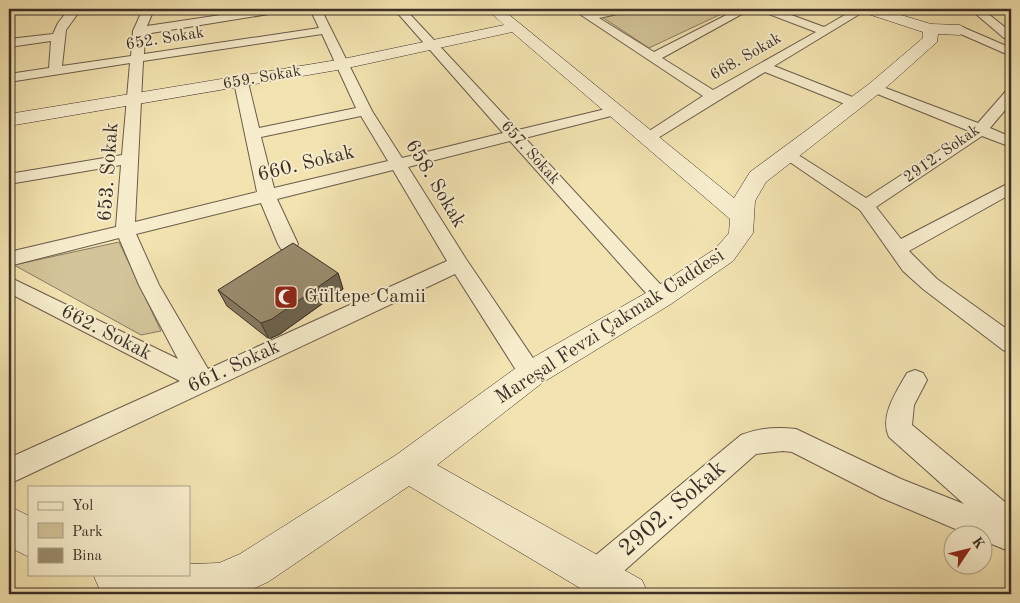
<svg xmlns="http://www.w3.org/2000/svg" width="1020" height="603" viewBox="0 0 1020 603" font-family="'Old Standard TT',serif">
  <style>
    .green { fill: #d3c499; stroke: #887a61 }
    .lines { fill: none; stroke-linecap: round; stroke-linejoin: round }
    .street-casing { stroke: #6a5c4b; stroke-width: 2 }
    .secondary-casing { stroke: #3c2f29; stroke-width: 1 }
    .street { fill: #f7edcc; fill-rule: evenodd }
    .secondary { fill: #f7edcc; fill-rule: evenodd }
    .wall { fill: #85795f; stroke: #3c2f29 }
    .shaded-wall { fill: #6c634e; stroke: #3c2f29 }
    .building { fill: #9b8d6f; stroke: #3c2f29 }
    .labels { text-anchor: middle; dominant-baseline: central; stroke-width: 4; stroke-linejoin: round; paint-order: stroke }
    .far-street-label { font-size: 16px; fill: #3c2f29; stroke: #f7edcc }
    .street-label { font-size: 20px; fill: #3c2f29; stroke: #f7edcc }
    .poi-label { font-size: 20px; fill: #3c2f29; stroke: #f7edcc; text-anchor: start }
    .near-street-label { font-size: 24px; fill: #3c2f29; stroke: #f7edcc }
  </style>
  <rect width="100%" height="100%" fill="#f2e3b0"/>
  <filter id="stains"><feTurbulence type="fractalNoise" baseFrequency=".004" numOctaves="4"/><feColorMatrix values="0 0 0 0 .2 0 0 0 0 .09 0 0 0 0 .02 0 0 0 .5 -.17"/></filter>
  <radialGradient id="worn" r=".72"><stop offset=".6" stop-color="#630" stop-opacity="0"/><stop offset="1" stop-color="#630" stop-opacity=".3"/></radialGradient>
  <g class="green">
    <polygon points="642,9 732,9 649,48 602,17"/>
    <polygon points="119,242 161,331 141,335 14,265"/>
  </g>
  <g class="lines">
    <g class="street-casing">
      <g id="street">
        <path d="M69,9H81L66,30L62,66L131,56L133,31L143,9H154L147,26L261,9H287L281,12L145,34L144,54L319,28L310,9H321L372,111L402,158L503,133L394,9H405L518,130L614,107L619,108L621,111L619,114L525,138L672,297L668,302L661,305L654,302L510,141L408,167L466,259L539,367L543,374L539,381L531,384L523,381L455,274L9,484V458L180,381L9,293V277L178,359L139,285L119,238L9,266V252L116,227L121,165L9,184V174L122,155L130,63L9,82V74L49,68L51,41L9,47V39L53,34L58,23ZM322,34L356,108L259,128L248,82L246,79H236L234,82L257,192L135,222L143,61ZM361,116L388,161L274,188L261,137ZM393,170L447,261L208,369L159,285L136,234L261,203L278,244L281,249L288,250L295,249L298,244L277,199Z"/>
        <polygon points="572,9 585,9 591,12 611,9 632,9 631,11 599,18 654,52 738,9 751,9 662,58 713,90 816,32 761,11 760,9 775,9 824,27 855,9 868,9 774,66 860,100 862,103 860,106 850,106 765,72 653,141 643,141 640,138 643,135 703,96"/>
        <polygon points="970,9 982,9 1011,32 1011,38 1004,38"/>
        <polygon points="960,26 1011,48 1011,56 956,32 956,28"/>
        <polygon points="875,84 978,123 1006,91 1011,90 1011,103 990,128 1011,137 1011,147 982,136 876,207 901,239 1011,182 1011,194 909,251 937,279 1011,332 1011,353 1003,350 923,289 903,271 860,210 778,154 786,149 792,151 866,198 969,131 870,91 868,88"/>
        <path d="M915,370L923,373L927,380L914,405L912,425L1011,507V552L982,540V536H972L882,498L792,452L783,451L756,454L607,586L596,590L585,586L581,575L585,564L741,435C758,428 778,427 796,429L901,479L964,504L889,437C879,416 897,391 907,373Z"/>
      </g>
    </g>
    <g class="secondary-casing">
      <g id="secondary">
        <polygon points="487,9 502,9 734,198 750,172 869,84 923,38 923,32 862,12 860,9 881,9 931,24 960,25 968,30 960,35 938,34 937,42 881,92 766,182 755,201 753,233 733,261 671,304 542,383 437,465 642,580 648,594 590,594 409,486 268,582 241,594 114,594 99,588 93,574 189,574 189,564 219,563 240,554 396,455 520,365 651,290 715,249 729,233 730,219 512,32 343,69 9,126 9,114 343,59 504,25"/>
        <polygon points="9,506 29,516 29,557 9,547"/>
      </g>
    </g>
    <use href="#street" class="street"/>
    <use href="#secondary" class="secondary"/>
  </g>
  <polygon class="wall" points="338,273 343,289 280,334 269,339 227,306 218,290"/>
  <polygon class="shaded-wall" points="338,273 343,289 280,334 269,339 261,323"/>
  <polygon class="building" points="293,243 338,273 272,319 261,323 218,290"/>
  <defs>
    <g id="mosque-square" transform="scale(1.25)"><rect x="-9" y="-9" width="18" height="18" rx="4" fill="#8f2418" stroke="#f7edcc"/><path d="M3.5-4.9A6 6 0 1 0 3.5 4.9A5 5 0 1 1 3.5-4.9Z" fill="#fff"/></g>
  </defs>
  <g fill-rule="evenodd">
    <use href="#mosque-square" x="286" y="297"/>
  </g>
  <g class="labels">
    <g class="far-street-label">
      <text transform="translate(165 39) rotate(-9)">652. Sokak</text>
      <text transform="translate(746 57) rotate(-30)">668. Sokak</text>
      <text transform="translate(262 78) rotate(-10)">659. Sokak</text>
      <text transform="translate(530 153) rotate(48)">657. Sokak</text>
      <text transform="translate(942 154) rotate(-35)">2912. Sokak</text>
    </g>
    <g class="street-label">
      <text transform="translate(306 164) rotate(-14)">660. Sokak</text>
      <text transform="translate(109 172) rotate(-86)">653. Sokak</text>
      <text transform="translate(435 184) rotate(59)">658. Sokak</text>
      <text transform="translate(610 327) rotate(-33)">Mareşal Fevzi Çakmak Caddesi</text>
      <text transform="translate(106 333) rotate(27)">662. Sokak</text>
      <text transform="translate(234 367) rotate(-25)">661. Sokak</text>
    </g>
    <g class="poi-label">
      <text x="304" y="297">Gültepe Camii</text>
    </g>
    <g class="near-street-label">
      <text transform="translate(673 509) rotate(-41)">2902. Sokak</text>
    </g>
  </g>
  <rect width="1020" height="603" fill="none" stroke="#f2e3b0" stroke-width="30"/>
  <rect x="10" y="10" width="1000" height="583" fill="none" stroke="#3c2f29" stroke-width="2.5"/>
  <rect x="15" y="15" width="990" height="573" fill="none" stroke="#3c2f29"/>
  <rect x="28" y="486" width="162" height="90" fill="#f7edcc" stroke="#aca18b"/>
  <rect x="38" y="502" width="25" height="8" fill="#f7edcc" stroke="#aca18b"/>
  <text x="72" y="510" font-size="15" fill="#3c2f29">Yol</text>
  <rect x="38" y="523" width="25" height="15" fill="#d3c499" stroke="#aca18b"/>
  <text x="72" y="536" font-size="15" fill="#3c2f29">Park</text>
  <rect x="38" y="548" width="25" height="15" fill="#9b8d6f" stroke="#aca18b"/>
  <text x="72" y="560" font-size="15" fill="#3c2f29">Bina</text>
  <g transform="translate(968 550) rotate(55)"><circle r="24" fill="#f7edcc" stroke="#aca18b"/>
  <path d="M0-4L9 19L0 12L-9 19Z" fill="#8f2418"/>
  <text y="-8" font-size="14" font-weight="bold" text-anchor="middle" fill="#3c2f29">K</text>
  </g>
  <rect width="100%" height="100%" filter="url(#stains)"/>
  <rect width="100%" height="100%" fill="url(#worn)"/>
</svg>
